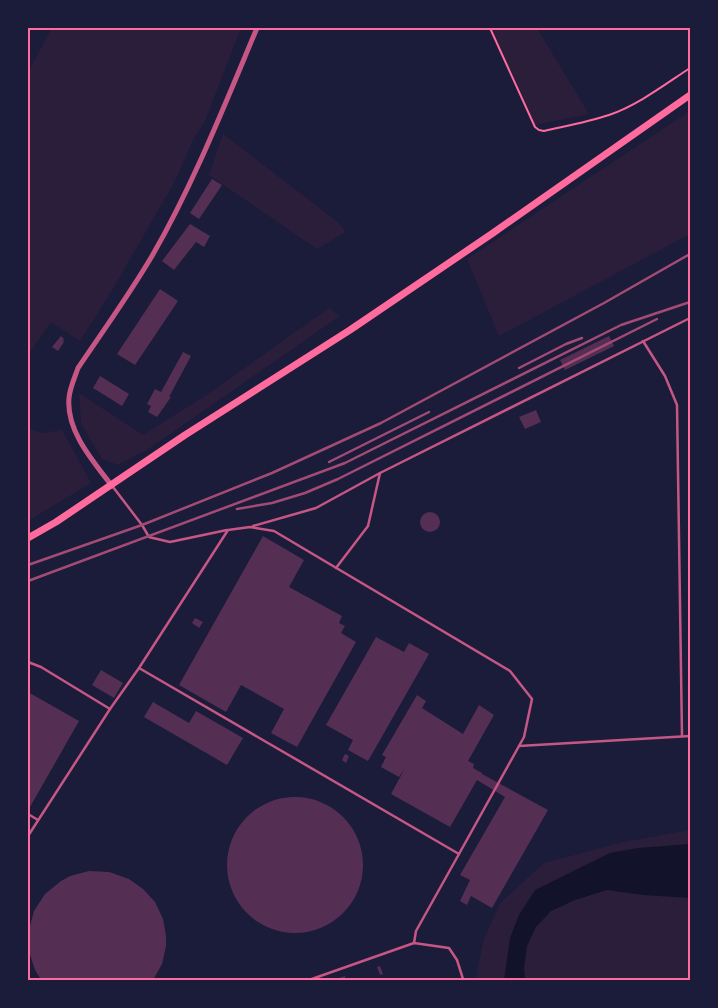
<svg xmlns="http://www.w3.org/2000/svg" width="718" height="1008" viewBox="0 0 718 1008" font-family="Raleway,sans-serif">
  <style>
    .green { fill: #2a1e3b }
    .water { fill: #12122b }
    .building { fill: #542f53 }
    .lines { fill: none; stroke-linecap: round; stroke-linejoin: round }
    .path { stroke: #ff6b9d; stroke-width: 2 }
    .service { stroke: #c65784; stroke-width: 2.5 }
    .minor { stroke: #c65784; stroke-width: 5 }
    .secondary { stroke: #ff6b9d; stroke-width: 7 }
    .rail { stroke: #a44b75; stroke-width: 2.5 }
    .neatline { fill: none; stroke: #ff6b9d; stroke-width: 2 }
  </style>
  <rect width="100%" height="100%" fill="#1b1b3a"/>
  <g class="green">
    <polygon points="52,28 241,28 205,121 193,140 175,181 114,287 80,341 51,322 28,355 28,72"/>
    <polygon points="492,28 537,28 589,114 535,125"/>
    <polygon points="690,111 690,234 499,336 467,259"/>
    <polygon points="223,134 338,222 346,232 317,249 209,175"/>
    <polygon points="329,308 340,316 150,448 118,465 102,459 81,424 79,393 143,435 208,394"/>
    <polygon points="29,429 43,433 62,430 91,483 28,521 28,431"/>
    <polygon points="690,830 690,980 476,980 483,941 500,903 544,863 623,842"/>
  </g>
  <polygon class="water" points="690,844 690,898 643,895 607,890 575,900 551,911 536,927 527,946 524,968 525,980 504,980 510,938 519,915 535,890 610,853 638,848"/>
  <g class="building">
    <polygon points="212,179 222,185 199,219 190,213"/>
    <polygon points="190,224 210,236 204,247 196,242 174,270 162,261"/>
    <polygon points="160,289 178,301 135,365 117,354"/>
    <polygon points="61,336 64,339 63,341 64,342 58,351 52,347"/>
    <polygon points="609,336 614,346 565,370 560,360"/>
    <polygon points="183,352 191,356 169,397 171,397 157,417 148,412 151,406 147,404 155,389 161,392"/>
    <polygon points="100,376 129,394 122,406 93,388"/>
    <polygon points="536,410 541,422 525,429 519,417"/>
    <circle cx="430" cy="522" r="10"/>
    <polygon points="263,536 304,560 289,587 342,616 339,623 345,626 341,633 356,642 297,747 271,733 284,709 241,685 226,712 179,685"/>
    <polygon points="195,618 203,622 199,628 192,623"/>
    <polygon points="376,637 404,652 409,643 429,654 368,761 348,750 353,740 326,725"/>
    <polygon points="101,670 123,683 114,698 92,685"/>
    <polygon points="28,692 79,721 30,807 28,805"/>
    <polygon points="417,695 426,701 422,708 463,734 479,705 494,715 468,761 474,764 473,768 482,773 482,774 548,810 492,908 471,896 467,905 460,901 470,880 460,875 505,797 477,780 450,827 391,794 405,768 399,777 381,767 386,757 382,755"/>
    <polygon points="153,702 189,723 196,711 243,738 227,765 144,717"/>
    <polygon points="345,754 349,756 346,763 342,760"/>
    <circle cx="295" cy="865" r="68"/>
    <polygon points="89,871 109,872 129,879 143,889 155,902 163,919 166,936 166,946 162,964 153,980 41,980 40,978 35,970 29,951 29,930 34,911 45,894 61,881 70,876"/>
    <polygon points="380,966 383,974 380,975 377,967"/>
    <polygon points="345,976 346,980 332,980"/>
  </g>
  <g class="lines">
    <path class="path" d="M490,28L535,127L539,130L544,131C566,126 588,122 609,115C638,105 664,85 690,68"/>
    <g class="service">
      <polyline points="643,341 665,376 677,405 682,736"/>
      <polyline points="113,487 142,525 149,537 153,538 170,542 227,530"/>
      <polyline points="253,526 316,508 380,473 690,318"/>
      <polyline points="336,568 368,526 380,473"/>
      <polyline points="28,662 41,667 110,709 139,668 228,530 250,527 274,531 510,671 532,699 524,737 459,854 139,668"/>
      <polyline points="519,746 690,736"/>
      <polyline points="28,814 38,820"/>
      <polyline points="28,836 110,709"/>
      <polyline points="414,943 416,931 459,854"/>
      <polyline points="309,980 414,943 449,948 457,960 463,979 460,980"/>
    </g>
    <path class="minor" d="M112,486C93,461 66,431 69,398C70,387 75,377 78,368C103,331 129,295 152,256C193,185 225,104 257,28"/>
    <polyline class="secondary" points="28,538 56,522 185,435 350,330 493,233 690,95"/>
    <g class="rail">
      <polyline points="519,368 566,344 582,338"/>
      <polyline points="329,462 429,412"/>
      <polyline points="237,509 272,503 305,493 338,479 657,319"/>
      <polyline points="28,565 142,525 272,473 381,423 604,303 690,254"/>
      <polyline points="28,581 345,463 621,325 690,302"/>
    </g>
  </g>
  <rect width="718" height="1008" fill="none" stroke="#1b1b3a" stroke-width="58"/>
  <rect x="29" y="29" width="660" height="950" class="neatline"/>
</svg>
